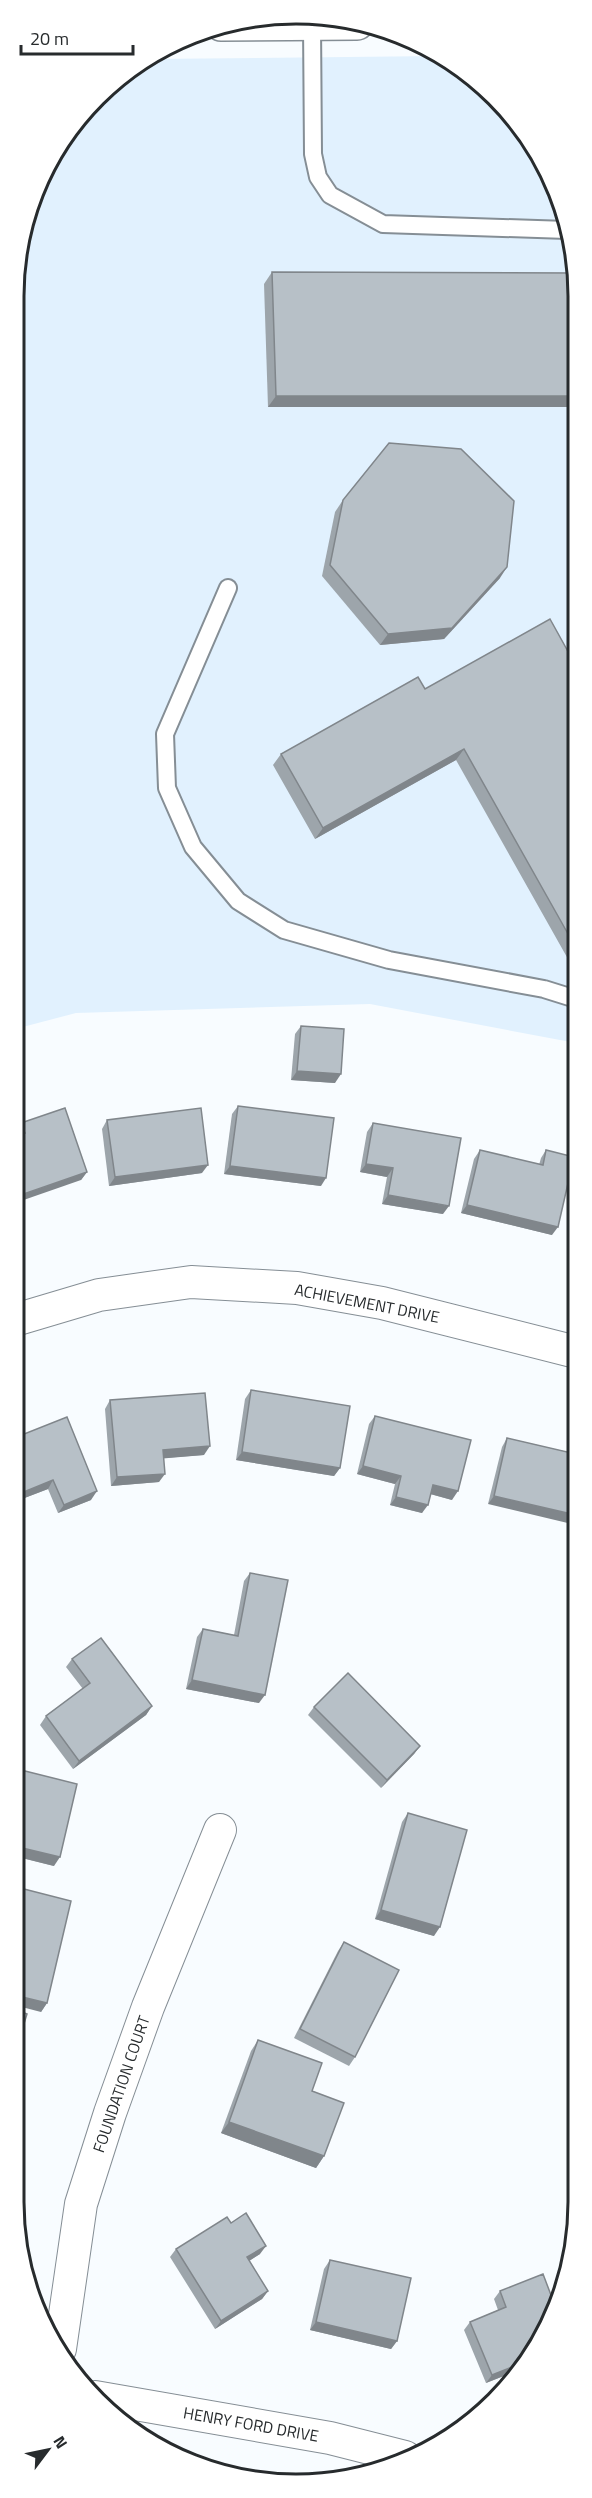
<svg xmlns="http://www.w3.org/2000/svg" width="592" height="2498" viewBox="0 0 592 2498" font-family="'Titillium Web',sans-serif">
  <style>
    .built { fill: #e1f1fe }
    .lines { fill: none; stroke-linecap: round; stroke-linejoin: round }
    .service-casing { stroke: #858e95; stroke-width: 20 }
    .minor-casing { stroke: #858e95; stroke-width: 34 }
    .tertiary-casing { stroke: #858e95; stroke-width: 36 }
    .service { stroke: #fff; stroke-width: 16 }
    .minor { stroke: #fff; stroke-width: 32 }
    .tertiary { stroke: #fff; stroke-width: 33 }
    .wall { fill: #9da5ab }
    .shaded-wall { fill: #80868b }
    .building { fill: #b7c0c7; stroke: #80868b; stroke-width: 1.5 }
    .labels { text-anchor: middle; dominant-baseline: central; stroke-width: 5; stroke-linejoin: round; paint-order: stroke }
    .street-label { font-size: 16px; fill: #272b2d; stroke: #fff }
    .rim { fill: none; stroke: #272b2d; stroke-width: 3 }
  </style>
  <rect width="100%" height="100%" fill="#f8fcff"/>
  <polygon class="built" points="439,56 496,96 550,171 576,259 576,1043 370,1004 76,1013 15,1029 16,259 52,154 124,72 150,59"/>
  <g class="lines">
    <g class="service-casing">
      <g id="service">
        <polyline points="312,24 313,154 318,177 330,195 383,224 567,230"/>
        <polyline points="228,588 165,734 167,788 193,847 238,901 284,930 389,960 544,989 576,999"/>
      </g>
    </g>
    <g class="minor-casing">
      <g id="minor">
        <polyline points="15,1320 99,1295 191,1282 297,1288 382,1303 576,1352"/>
        <polyline points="60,2349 81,2204 110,2113 148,2007 220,1830"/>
        <polyline points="95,2397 330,2438 405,2457"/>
      </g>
    </g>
    <g class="tertiary-casing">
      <polyline id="tertiary" points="221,24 357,23"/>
    </g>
    <use href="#service" class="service"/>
    <use href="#minor" class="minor"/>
    <use href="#tertiary" class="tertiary"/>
  </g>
  <g class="wall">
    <polygon points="272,272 576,407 268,407 264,284"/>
    <polygon points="343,500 500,578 444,639 380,645 322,576 335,512"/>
    <polygon points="576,666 576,954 568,959 456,760 315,839 273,765 281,754 425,689"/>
    <polygon points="301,1026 335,1083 291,1080 295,1034"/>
    <polygon points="238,1106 321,1186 224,1174 232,1114"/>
    <polygon points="107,1120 202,1173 109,1186 102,1129"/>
    <polygon points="21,1123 87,1172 81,1180 17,1136 16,1132"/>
    <polygon points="373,1123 443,1214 382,1204 387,1177 360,1172 367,1132"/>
    <polygon points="480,1150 539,1165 541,1158 546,1150 552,1235 461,1213 474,1159"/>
    <polygon points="251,1390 340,1468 334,1476 236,1460 245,1399"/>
    <polygon points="110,1400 204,1455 164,1458 159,1482 111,1486 105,1409"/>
    <polygon points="375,1416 452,1500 430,1494 422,1513 390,1505 395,1484 357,1474 369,1424"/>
    <polygon points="14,1438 91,1500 58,1513 48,1489 14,1502"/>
    <polygon points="507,1438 576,1454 488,1504 502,1447"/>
    <polygon points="250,1573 259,1703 186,1689 197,1637 203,1629 234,1635 244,1581"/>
    <polygon points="72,1659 152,1706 146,1715 73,1769 40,1725 46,1716 83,1689 66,1667"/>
    <polygon points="314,1707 420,1746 414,1754 381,1788 308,1715"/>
    <polygon points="21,1770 54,1866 14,1856 14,1785 15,1779"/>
    <polygon points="408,1813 434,1936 375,1919 402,1822"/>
    <polygon points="24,1889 47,2003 41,2012 16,1910 18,1898"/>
    <polygon points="344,1942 355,2057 349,2066 294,2038 338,1951"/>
    <polygon points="258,2040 312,2091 324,2156 316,2168 221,2133 251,2051"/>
    <polygon points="576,2211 576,2234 567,2229"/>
    <polygon points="231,2223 260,2254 249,2261 268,2291 262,2299 215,2329 170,2257 176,2249"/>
    <polygon points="330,2260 397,2341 391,2349 310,2330 324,2269"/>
    <polygon points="500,2291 541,2343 516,2371 486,2383 464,2330 470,2322 498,2310 494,2299"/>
  </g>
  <g class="shaded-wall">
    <polygon points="276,396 576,396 576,407 268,407"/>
    <polygon points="507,567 500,578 444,639 380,645 388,634"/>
    <polygon points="464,749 456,760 315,839 323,828"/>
    <polygon points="576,948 576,954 568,959"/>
    <polygon points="297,1071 341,1074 335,1083 291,1080"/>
    <polygon points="366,1164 393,1168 387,1177 360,1172"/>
    <polygon points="208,1165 202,1173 109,1186 115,1177"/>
    <polygon points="230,1166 326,1178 321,1186 224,1174"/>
    <polygon points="87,1172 81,1180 15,1203 15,1197"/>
    <polygon points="388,1195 449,1206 443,1214 382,1204"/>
    <polygon points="467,1205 558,1227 552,1235 461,1213"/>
    <polygon points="210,1446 204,1455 157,1459 163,1450"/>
    <polygon points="242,1452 340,1468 334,1476 236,1460"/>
    <polygon points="363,1466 401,1476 395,1484 357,1474"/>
    <polygon points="165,1474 159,1482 111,1486 117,1477"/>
    <polygon points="53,1480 48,1489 14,1502 14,1496"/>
    <polygon points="433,1485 458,1491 452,1500 427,1493"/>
    <polygon points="97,1491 91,1500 58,1513 64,1505"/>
    <polygon points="494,1496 576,1515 576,1525 488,1504"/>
    <polygon points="396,1497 428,1505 422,1513 390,1505"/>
    <polygon points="192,1680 265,1695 259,1703 186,1689"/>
    <polygon points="152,1706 146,1715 73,1769 79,1761"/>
    <polygon points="420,1746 414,1754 381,1788 387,1780"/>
    <polygon points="14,1846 60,1857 54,1866 14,1856"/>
    <polygon points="381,1910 440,1927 434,1936 375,1919"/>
    <polygon points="14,1995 47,2003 41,2012 14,2005"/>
    <polygon points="229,2122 324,2156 316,2168 221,2133"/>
    <polygon points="266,2246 260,2254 241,2266 247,2257"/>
    <polygon points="268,2291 262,2299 215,2329 221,2321"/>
    <polygon points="316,2322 397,2341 391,2349 310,2330"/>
    <polygon points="524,2362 516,2371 486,2383 492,2375"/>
  </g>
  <g class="building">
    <polygon points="272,272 576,273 576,396 276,396"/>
    <polygon points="389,443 461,449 514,501 507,567 452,628 388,634 330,565 343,500"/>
    <polygon points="550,619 576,666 576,948 464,749 323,828 281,754 418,677 425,689"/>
    <polygon points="301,1026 344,1029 341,1074 297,1071"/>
    <polygon points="238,1106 334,1118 326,1178 230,1166"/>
    <polygon points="65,1108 87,1172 15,1197 15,1137 25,1133 21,1123"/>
    <polygon points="201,1108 208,1165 115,1177 107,1120"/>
    <polygon points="373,1123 461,1138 449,1206 388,1195 393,1168 366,1164"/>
    <polygon points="480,1150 543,1165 546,1150 574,1157 558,1227 467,1205"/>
    <polygon points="251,1390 350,1406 340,1468 242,1452"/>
    <polygon points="205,1393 210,1446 163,1450 165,1474 117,1477 110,1400"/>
    <polygon points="375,1416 471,1440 458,1491 433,1485 428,1505 396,1497 401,1476 363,1466"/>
    <polygon points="67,1417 97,1491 64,1505 53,1480 14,1496 14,1438"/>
    <polygon points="507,1438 576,1454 576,1515 494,1496"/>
    <polygon points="250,1573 288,1580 265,1695 192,1680 203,1629 238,1636"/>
    <polygon points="101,1638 152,1706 79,1761 46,1716 90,1683 72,1659"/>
    <polygon points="348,1673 420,1746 387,1780 314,1707"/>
    <polygon points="21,1770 77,1784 60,1857 14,1846 14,1801"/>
    <polygon points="408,1813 467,1830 440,1927 381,1910"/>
    <polygon points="24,1889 71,1901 47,2003 14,1995 14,1910 19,1911"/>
    <polygon points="344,1942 399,1970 355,2057 300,2029"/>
    <polygon points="14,2009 27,2014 14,2056"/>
    <polygon points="258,2040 322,2063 312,2091 344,2103 324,2156 229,2122"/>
    <polygon points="246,2213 266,2246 247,2257 268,2291 221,2321 176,2249 227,2217 231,2223"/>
    <polygon points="576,2214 576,2222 573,2220"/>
    <polygon points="330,2260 411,2278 397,2341 316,2322"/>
    <polygon points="543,2274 554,2303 541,2343 524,2362 492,2375 470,2322 506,2307 500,2291"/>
  </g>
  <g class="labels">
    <g class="street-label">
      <text transform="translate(367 1303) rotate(11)">ACHIEVEMENT DRIVE</text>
      <text transform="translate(121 2084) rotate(-71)">FOUNDATION COURT</text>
      <text transform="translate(251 2424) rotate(10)">HENRY FORD DRIVE</text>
    </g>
  </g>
  <path d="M0 0H592V2498H0ZM296 24H296A272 272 0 0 1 568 296V2202A272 272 0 0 1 296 2474H296A272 272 0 0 1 24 2202V296A272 272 0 0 1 296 24Z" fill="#fff" fill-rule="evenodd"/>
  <path class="rim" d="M296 24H296A272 272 0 0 1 568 296V2202A272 272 0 0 1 296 2474H296A272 272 0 0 1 24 2202V296A272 272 0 0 1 296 24Z"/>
  <g transform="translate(48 2450) rotate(58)" stroke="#ffffff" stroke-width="4.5" paint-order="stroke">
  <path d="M0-4.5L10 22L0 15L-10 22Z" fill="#272b2d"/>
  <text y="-9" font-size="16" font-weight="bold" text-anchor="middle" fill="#272b2d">N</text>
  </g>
  <path d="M21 45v9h112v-9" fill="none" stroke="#272b2d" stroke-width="3"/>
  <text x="30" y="45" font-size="18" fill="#272b2d" stroke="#ffffff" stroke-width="4.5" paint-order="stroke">20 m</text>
</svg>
